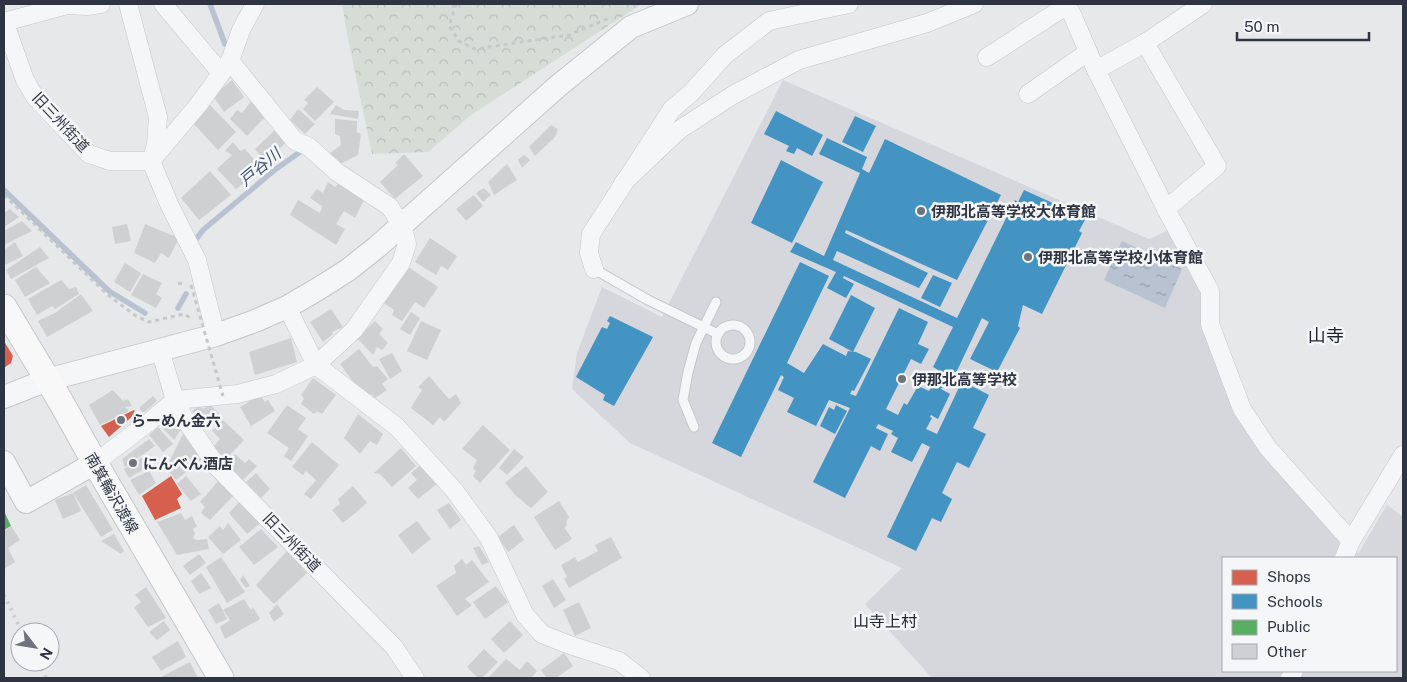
<svg xmlns="http://www.w3.org/2000/svg" width="1407" height="682" viewBox="0 0 1407 682" font-family="'Public Sans','Noto Sans JP',sans-serif">
  <style>
    .built { fill: #d5d7dd; fill-rule: evenodd }
    .forest { fill: url(#forest-crowns) }
    .water { fill: url(#water-ripples) }
    .shops { fill: #d6604d }
    .schools { fill: #4393c3 }
    .public { fill: #5aae61 }
    .lines { fill: none; stroke-linecap: round; stroke-linejoin: round }
    .stream { stroke: #b8c2d1; stroke-width: 5.5 }
    .building { fill: #ced0d2 }
    .service-casing { stroke: #c4c6c8; stroke-width: 11 }
    .minor-casing { stroke: #c4c6c8; stroke-width: 19 }
    .tertiary-casing { stroke: #c4c6c8; stroke-width: 24 }
    .secondary-casing { stroke: #c4c6c8; stroke-width: 27 }
    .path { stroke: #c6c8ca; stroke-width: 3; stroke-dasharray: 4 4; stroke-linecap: butt }
    .service { stroke: #f5f6f7; stroke-width: 9 }
    .minor { stroke: #f5f6f7; stroke-width: 18 }
    .tertiary { stroke: #f5f6f7; stroke-width: 22 }
    .secondary { stroke: #f8f8f8; stroke-width: 25 }
    .rail { stroke: #cecfd2; stroke-width: 4; stroke-dasharray: 2.5 5; stroke-linecap: butt }
    .path-bridge { stroke: #c6c8ca; stroke-width: 3; stroke-dasharray: 4 4; stroke-linecap: butt }
    .poi-dot { fill: #6e737d; stroke: #f5f6f8; stroke-width: 2 }
    .labels { text-anchor: middle; dominant-baseline: central; stroke-width: 5; stroke-linejoin: round; paint-order: stroke }
    .street-label { font-size: 15px; fill: #2e3442; stroke: #f5f6f8 }
    .poi-label { font-size: 15px; font-weight: bold; fill: #2e3442; stroke: #f5f6f8; text-anchor: start }
    .water-label { font-size: 16px; font-style: italic; fill: #3d5071; stroke: #f5f6f8 }
    .neighbourhood-label { font-size: 16px; fill: #202533; stroke: #f5f6f8 }
    .quarter-label { font-size: 18px; fill: #202533; stroke: #f5f6f8 }
  </style>
  <defs>
    <pattern id="forest-crowns" width="20" height="18" patternUnits="userSpaceOnUse" patternTransform="scale(1.25)"><rect width="20" height="18" fill="#d6ddd7"/><path d="M2 6a3 3 0 1 1 6 0M12 15a3 3 0 1 1 6 0" fill="none" stroke="#b8beba"/></pattern>
    <pattern id="water-ripples" width="26" height="14" patternUnits="userSpaceOnUse" patternTransform="scale(1.25)"><rect width="26" height="14" fill="#b8c2d1"/><path d="M2 4q2-2 4 0t4 0M15 11q2-2 4 0t4 0" fill="none" stroke="#969eab"/></pattern>
  </defs>
  <rect width="100%" height="100%" fill="#e6e8ea"/>
  <path class="built" d="M783,80L1149,239L1167,231L1210,291V324L1268,449L1358,554L1387,505L1403,517V678H1287L1282,675L1279,678H932L865,604L902,568L630,443L572,389L577,353L602,287L662,317ZM1223,558H1396V671H1223Z"/>
  <path class="forest" d="M342,4H642L471,115L428,152L372,154C362,104 350,54 342,4Z"/>
  <polygon class="water" points="1122,241 1182,269 1165,308 1104,280"/>
  <g class="shops">
    <polygon points="4,341 13,356 11,363 4,368"/>
    <polygon points="134,410 136,413 109,437 101,426"/>
    <polygon points="171,476 182,494 177,499 181,508 155,520 142,496"/>
  </g>
  <g class="schools">
    <polygon points="776,111 823,135 812,156 797,148 794,154 786,151 789,146 764,134"/>
    <polygon points="855,116 876,126 863,152 842,142"/>
    <polygon points="827,138 867,157 862,169 869,173 885,139 1001,195 957,280 846,230 845,233 928,273 919,288 837,251 833,260 957,318 1015,200 1018,202 1024,190 1086,218 1079,231 1082,233 1042,314 1023,305 1018,326 1020,328 997,372 970,359 989,322 982,318 954,377 949,375 941,389 950,394 938,419 931,415 930,417 932,418 926,429 937,434 962,381 989,395 973,428 986,434 969,468 957,462 942,493 952,499 941,522 932,518 916,551 887,537 930,447 922,443 912,462 891,452 898,438 891,434 893,431 878,424 876,428 888,434 880,451 871,446 845,498 813,482 850,408 829,400 816,426 787,412 794,398 778,390 784,377 781,375 741,457 712,443 800,262 829,276 787,363 804,373 823,344 846,356 848,351 856,352 871,359 854,391 852,390 850,394 856,396 899,308 928,322 918,344 929,349 921,364 911,359 886,409 898,415 904,403 907,405 918,386 929,391 940,371 933,367 953,327 844,276 843,278 854,284 846,298 827,288 836,272 790,252 796,242 824,256 860,173 819,154"/>
    <polygon points="781,160 823,182 792,243 751,223"/>
    <polygon points="933,275 952,283 940,307 921,298"/>
    <polygon points="851,295 875,308 853,352 829,339"/>
    <polygon points="610,316 653,337 614,406 603,400 605,395 576,377 602,327 607,329 610,323 607,321"/>
    <polygon points="836,405 847,411 835,434 820,426 829,407 834,410"/>
  </g>
  <polygon class="public" points="4,511 11,526 4,530"/>
  <g class="lines">
    <g class="stream">
      <polyline points="210,4 225,44"/>
      <polyline points="4,190 109,291 145,313"/>
      <polyline points="197,238 203,230 276,169 300,152 300,145"/>
      <polyline points="178,308 186,294"/>
    </g>
  </g>
  <g class="building">
    <polygon points="232,80 244,97 224,112 213,96"/>
    <polygon points="317,87 334,102 315,121 303,109 308,103 304,100"/>
    <polygon points="253,99 268,114 247,136 230,119 237,110 242,113"/>
    <polygon points="209,104 236,132 218,150 192,122"/>
    <polygon points="336,105 344,110 359,111 358,119 330,114"/>
    <polygon points="298,109 315,124 305,134 290,120"/>
    <polygon points="335,119 357,121 357,132 361,134 358,155 336,166 329,154 341,145 340,136 335,134"/>
    <polygon points="551,125 558,129 555,137 535,156 529,147"/>
    <polygon points="278,127 289,140 265,162 255,149"/>
    <polygon points="233,142 240,151 245,149 258,164 255,168 258,171 236,189 217,169 232,155 225,151"/>
    <polygon points="404,154 423,176 395,199 380,182 398,165 395,163"/>
    <polygon points="524,155 530,160 522,168 518,160"/>
    <polygon points="507,164 517,180 494,195 488,182"/>
    <polygon points="210,171 231,195 199,220 181,198"/>
    <polygon points="328,182 335,187 338,184 364,200 355,218 344,211 336,224 345,229 336,245 290,215 298,200 320,213 322,206 310,198 317,189 323,193"/>
    <polygon points="484,188 491,195 483,202 476,193"/>
    <polygon points="474,195 483,206 466,221 456,209"/>
    <polygon points="10,209 19,217 4,227 4,213"/>
    <polygon points="22,221 32,231 4,245 4,231"/>
    <polygon points="127,224 131,241 115,244 112,227"/>
    <polygon points="145,224 179,238 169,258 161,253 155,263 134,253"/>
    <polygon points="430,238 457,256 448,270 441,266 436,275 415,262"/>
    <polygon points="15,242 23,256 5,265 4,250"/>
    <polygon points="40,247 49,258 11,279 6,270"/>
    <polygon points="125,263 141,273 130,292 114,282"/>
    <polygon points="407,266 438,287 424,308 415,302 402,321 392,315 394,310 384,303"/>
    <polygon points="36,267 50,283 25,297 15,280"/>
    <polygon points="143,274 162,283 156,294 162,298 156,308 131,295"/>
    <polygon points="61,280 69,289 76,287 79,294 55,309 52,306 37,315 28,299"/>
    <polygon points="81,294 93,311 47,337 38,321 55,313"/>
    <polygon points="331,309 343,327 332,332 333,334 323,342 310,322"/>
    <polygon points="411,312 420,318 410,335 400,329"/>
    <polygon points="375,321 383,329 379,334 388,343 382,350 377,347 373,355 357,338"/>
    <polygon points="421,321 441,330 427,360 407,351"/>
    <polygon points="291,338 297,362 255,375 249,352"/>
    <polygon points="359,349 373,367 377,366 388,379 382,384 387,390 375,398 371,394 365,398 340,364"/>
    <polygon points="392,353 402,371 390,379 379,359"/>
    <polygon points="429,376 449,399 456,394 461,403 444,422 440,417 433,425 411,408 422,390 418,387"/>
    <polygon points="313,378 336,395 322,414 317,411 314,414 301,404 304,398 301,395"/>
    <polygon points="113,390 123,401 128,399 132,406 125,407 129,411 100,425 89,405"/>
    <polygon points="260,395 265,402 268,400 275,411 251,426 240,407"/>
    <polygon points="153,396 157,401 143,413 139,408"/>
    <polygon points="210,404 221,416 206,428 192,411 198,406 204,409"/>
    <polygon points="287,405 306,418 298,429 308,436 291,461 284,456 289,448 267,433"/>
    <polygon points="172,412 184,425 174,440 160,425"/>
    <polygon points="358,414 383,434 377,445 370,441 360,454 344,438"/>
    <polygon points="223,420 244,440 226,459 213,447 220,439 212,431"/>
    <polygon points="483,425 510,450 480,483 473,476 476,471 473,468 477,460 462,449"/>
    <polygon points="158,427 173,444 163,452 149,435"/>
    <polygon points="183,434 202,459 176,480 166,468"/>
    <polygon points="149,439 155,446 125,467 122,459"/>
    <polygon points="312,442 339,465 311,499 304,494 316,480 306,471 303,475 292,467"/>
    <polygon points="401,448 416,466 392,487 380,474 374,473"/>
    <polygon points="514,449 524,457 507,475 499,468"/>
    <polygon points="235,454 245,463 249,459 257,466 242,481 224,464"/>
    <polygon points="145,456 151,465 129,478 124,469"/>
    <polygon points="422,464 438,483 418,499 408,488 417,480 411,473"/>
    <polygon points="526,466 548,492 531,508 515,495 505,483"/>
    <polygon points="149,471 156,483 139,495 130,480"/>
    <polygon points="256,473 270,489 261,498 246,482"/>
    <polygon points="186,476 201,494 191,501 177,484"/>
    <polygon points="220,479 235,494 210,520 201,513 205,507 200,502"/>
    <polygon points="86,485 113,530 101,537 73,493"/>
    <polygon points="353,486 367,503 343,523 332,510 340,504 338,499"/>
    <polygon points="73,493 81,511 63,519 55,500"/>
    <polygon points="240,501 262,522 247,534 229,513"/>
    <polygon points="559,501 569,517 566,522 567,525 565,528 572,539 555,550 534,517"/>
    <polygon points="449,503 461,520 450,529 437,510"/>
    <polygon points="181,513 185,520 192,516 197,526 193,529 195,534 193,538 197,540 207,539 209,549 177,555 157,522"/>
    <polygon points="417,521 431,539 412,554 398,535"/>
    <polygon points="228,523 241,540 223,554 208,537 220,526 223,530"/>
    <polygon points="514,525 524,540 508,552 498,537"/>
    <polygon points="11,526 20,540 8,548 15,562 4,569 4,530"/>
    <polygon points="261,529 278,547 254,565 239,547"/>
    <polygon points="114,534 124,551 121,554 101,541"/>
    <polygon points="611,537 622,558 569,588 564,579 567,577 561,565 575,557 578,562 598,551 595,545"/>
    <polygon points="479,546 489,562 482,565 473,548"/>
    <polygon points="287,551 307,573 274,604 256,585"/>
    <polygon points="199,554 206,563 190,575 183,566"/>
    <polygon points="221,557 245,592 227,603 206,567"/>
    <polygon points="462,559 466,565 472,560 489,582 465,599 472,605 457,616 436,586 456,573 454,566"/>
    <polygon points="201,573 211,588 199,594 191,581"/>
    <polygon points="243,575 250,586 246,588 240,580"/>
    <polygon points="553,579 566,600 554,608 542,586"/>
    <polygon points="496,586 508,602 485,619 473,602"/>
    <polygon points="146,587 166,618 148,627 134,607 141,602 135,595"/>
    <polygon points="244,599 251,610 253,607 260,619 225,639 220,627 230,620 223,610"/>
    <polygon points="579,602 591,628 575,636 563,610"/>
    <polygon points="219,603 227,619 216,624 208,610"/>
    <polygon points="277,604 284,614 274,622 269,613"/>
    <polygon points="164,621 170,630 157,640 149,632"/>
    <polygon points="510,621 523,635 504,653 491,639"/>
    <polygon points="178,641 186,657 161,671 152,657"/>
    <polygon points="484,649 498,662 482,678 478,678 467,667"/>
    <polygon points="564,653 573,666 556,678 547,678 541,670"/>
    <polygon points="506,659 520,670 527,661 537,671 531,678 488,678"/>
    <polygon points="190,662 198,678 159,678"/>
  </g>
  <g class="lines">
    <g class="service-casing">
      <g id="service">
        <polyline points="594,269 648,300 718,334"/>
        <circle cx="733" cy="342" r="17"/>
        <polyline points="694,427 683,400 688,372 696,343 716,302"/>
      </g>
    </g>
    <g class="minor-casing">
      <g id="minor">
        <polyline points="128,4 158,117 156,145 152,158"/>
        <polyline points="163,4 221,73"/>
        <polyline points="1063,4 1063,8 1071,12 1096,70"/>
        <polyline points="1203,4 1145,43 1096,70 1166,209 1210,291 1210,324 1242,409 1268,448 1351,541"/>
        <polyline points="4,21 25,80 35,97 89,154 110,161 151,161"/>
        <polyline points="4,22 67,5 87,6 101,4"/>
        <polyline points="1145,43 1217,166 1166,209"/>
        <polyline points="987,57 1063,8"/>
        <polyline points="1028,94 1088,52"/>
        <polyline points="151,161 199,104 230,61 241,30 255,4"/>
        <polyline points="151,161 169,204 197,260 216,335"/>
        <polyline points="623,183 679,130 733,95 799,60 927,23 974,4"/>
        <polyline points="594,269 589,253 591,234 672,109 691,93 725,55 769,21 849,4"/>
        <polyline points="287,307 316,365 397,427 454,490 489,538 525,615 542,634 567,644 619,661 641,678"/>
        <polyline points="160,350 175,400 184,418 218,468 394,647 415,678"/>
        <polyline points="95,463 149,422 175,400 238,394 276,384 316,365 354,330 401,263 407,244 402,226 390,207 337,172 308,146 295,141 230,61"/>
        <polyline points="1344,558 1351,541 1403,455"/>
        <polyline points="1290,678 1294,671"/>
      </g>
    </g>
    <g class="tertiary-casing">
      <g id="tertiary">
        <polyline points="4,397 47,380 160,350 216,335 255,321 287,307 318,289 348,270 377,247 558,86 631,27 687,4"/>
        <polyline points="4,462 26,502 95,463"/>
      </g>
    </g>
    <g class="secondary-casing">
      <polyline id="secondary" points="4,307 61,402 95,463 221,678"/>
    </g>
    <g class="path">
      <polyline points="456,4 449,26 459,41 475,49 569,35 609,18"/>
      <polyline points="4,195 109,296 136,316 149,322 184,314 192,319"/>
      <polyline points="178,283 186,284"/>
    </g>
    <use href="#service" class="service"/>
    <use href="#minor" class="minor"/>
    <use href="#tertiary" class="tertiary"/>
    <use href="#secondary" class="secondary"/>
    <g class="rail">
      <polyline points="4,595 22,632"/>
      <polyline points="38,662 46,678"/>
    </g>
    <polyline class="path-bridge" points="191,285 223,396"/>
  </g>
  <g class="poi-dot">
    <circle cx="921" cy="211" r="5"/>
    <circle cx="1028" cy="257" r="5"/>
    <circle cx="902" cy="379" r="5"/>
    <circle cx="121" cy="420" r="5"/>
    <circle cx="133" cy="463" r="5"/>
  </g>
  <g class="labels">
    <g class="street-label">
      <text transform="translate(61 122) rotate(47)">旧三州街道</text>
      <text transform="translate(112 493) rotate(60)">南箕輪沢渡線</text>
      <text transform="translate(292 542) rotate(46)">旧三州街道</text>
    </g>
    <g class="poi-label">
      <text x="931" y="211">伊那北高等学校大体育館</text>
      <text x="1038" y="257">伊那北高等学校小体育館</text>
      <text x="912" y="379">伊那北高等学校</text>
      <text x="131" y="420">らーめん金六</text>
      <text x="143" y="463">にんべん酒店</text>
    </g>
    <g class="water-label">
      <text transform="translate(260 167) rotate(-40)">戸谷川</text>
    </g>
    <g class="neighbourhood-label">
      <text x="885" y="621">山寺上村</text>
    </g>
    <g class="quarter-label">
      <text x="1326" y="335">山寺</text>
    </g>
  </g>
  <rect width="1407" height="682" fill="none" stroke="#2e3442" stroke-width="10"/>
  <rect x="1222" y="557" width="175" height="115" fill="#f5f6f8" stroke="#a5a8af"/>
  <rect x="1232" y="570" width="25" height="15" fill="#d6604d" stroke="#a5a8af"/>
  <text x="1267" y="582" font-size="15" fill="#2e3442">Shops</text>
  <rect x="1232" y="594" width="25" height="15" fill="#4393c3" stroke="#a5a8af"/>
  <text x="1267" y="607" font-size="15" fill="#2e3442">Schools</text>
  <rect x="1232" y="620" width="25" height="15" fill="#5aae61" stroke="#a5a8af"/>
  <text x="1267" y="632" font-size="15" fill="#2e3442">Public</text>
  <rect x="1232" y="644" width="25" height="15" fill="#ced0d2" stroke="#a5a8af"/>
  <text x="1267" y="657" font-size="15" fill="#2e3442">Other</text>
  <g transform="translate(35 647) rotate(121)"><circle r="24" fill="#f5f6f8" stroke="#a5a8af"/>
  <path d="M0-4L9 19L0 12L-9 19Z" fill="#6e737d"/>
  <text y="-8" font-size="14" font-weight="bold" text-anchor="middle" fill="#2e3442">N</text>
  </g>
  <path d="M1237 32v8h132v-8" fill="none" stroke="#2e3442" stroke-width="2.5"/>
  <text x="1244" y="32" font-size="15" fill="#2e3442" stroke="#f5f6f8" stroke-width="4" paint-order="stroke">50 m</text>
</svg>
